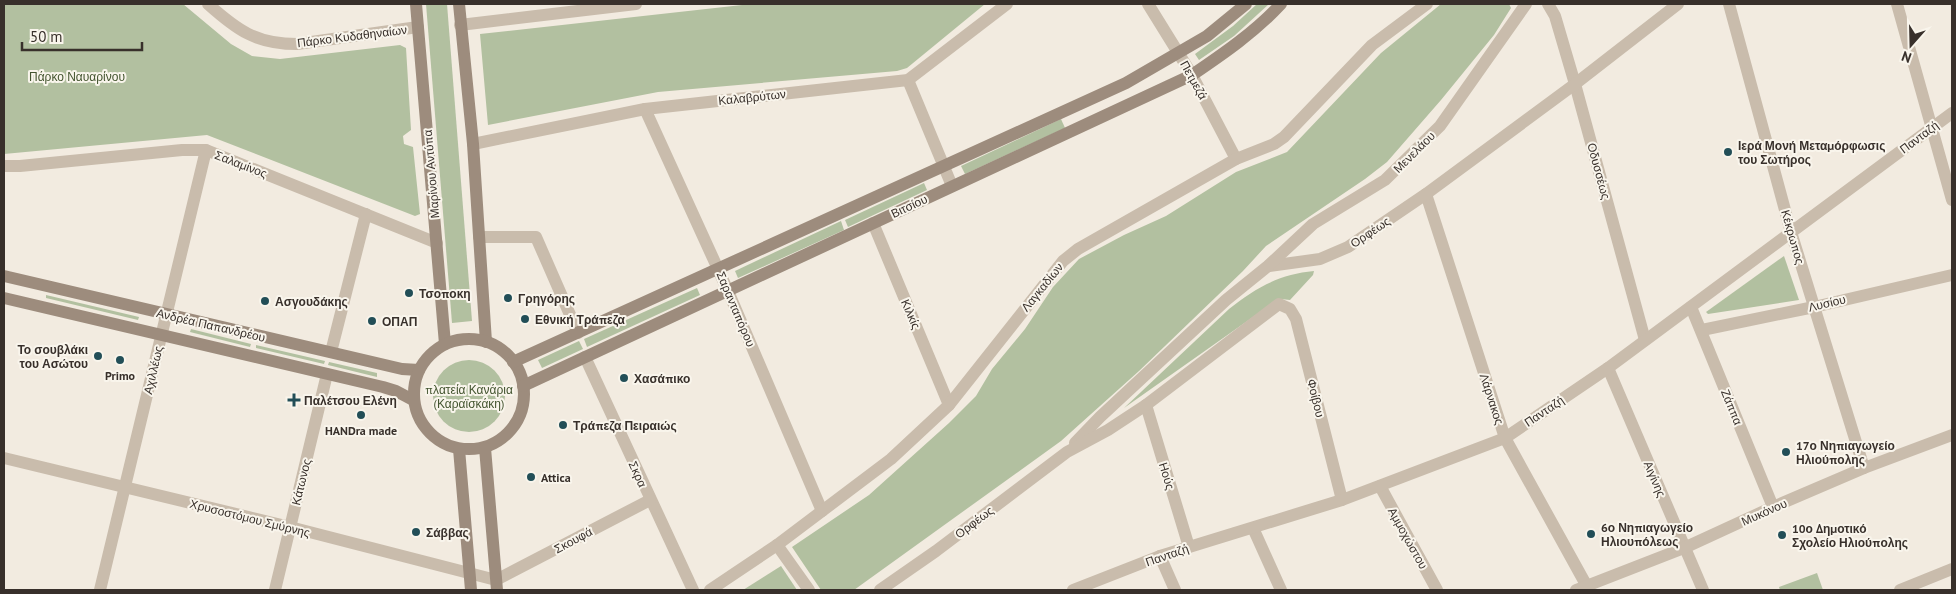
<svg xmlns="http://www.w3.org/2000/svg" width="1956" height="594" viewBox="0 0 1956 594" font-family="'PT Sans',sans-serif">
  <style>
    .green { fill: #b2c0a0 }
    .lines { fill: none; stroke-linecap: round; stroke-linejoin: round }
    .street { stroke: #c9bcac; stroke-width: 12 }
    .secondary { stroke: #9d8c7d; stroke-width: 12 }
    .poi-dot { fill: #224e57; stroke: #f9f5ec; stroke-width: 2 }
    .labels { text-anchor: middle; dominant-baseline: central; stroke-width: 4; stroke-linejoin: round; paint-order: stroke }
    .street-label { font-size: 12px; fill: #38302b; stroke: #f9f5ec }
    .park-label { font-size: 12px; fill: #445530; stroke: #f9f5ec }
    .poi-label { font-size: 12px; font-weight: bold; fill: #38302b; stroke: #f9f5ec; text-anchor: start }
  </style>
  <rect width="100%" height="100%" fill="#f2ebe0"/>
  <g class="green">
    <polygon points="4,4 183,4 231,44 252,56 280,59 400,45 406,48 411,130 403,136 404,144 413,147 420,214 415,216 207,135 4,154"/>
    <polygon points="426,4 447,4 472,321 452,323"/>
    <polygon points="751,4 985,4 907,68 897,71 658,92 488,125 480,34"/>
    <polygon points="1257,4 1269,4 1234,36 1199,60 1195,54 1233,26"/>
    <polygon points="1441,4 1509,4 1511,8 1494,35 1441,100 1387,162 1365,179 1266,246 1243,271 1139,371 1061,441 854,590 821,590 792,547 869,495 949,423 976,396 992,369 1025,329 1053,287 1079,259 1124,235 1166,216 1236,172 1287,152 1381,53"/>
    <polygon points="1061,119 1065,128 965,174 961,166"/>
    <polygon points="924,183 927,190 848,227 845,220"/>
    <polygon points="841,221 844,230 738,278 735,271"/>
    <polygon points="1784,256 1799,300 1708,314 1706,312"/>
    <path d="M1314,271L1313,275L1290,300L1281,299L1270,305L1124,408L1229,309C1255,288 1280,274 1314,271Z"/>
    <polygon points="697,288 700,295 587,347 584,339"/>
    <polygon points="46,295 139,317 138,320 46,298"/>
    <polygon points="191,329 251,344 250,347 190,332"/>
    <polygon points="579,341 583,349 542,368 538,360"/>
    <polygon points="256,345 325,361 324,364 256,348"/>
    <circle cx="469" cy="396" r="36"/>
    <polygon points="329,362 377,373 377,377 328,365"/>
    <polygon points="781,566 797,590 743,590"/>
    <polygon points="1817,573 1823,590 1780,590 1779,587"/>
  </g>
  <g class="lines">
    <g class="street">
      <path d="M208,4C237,30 256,44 297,44L418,27"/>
      <polyline points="1148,4 1192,75 1236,159"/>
      <polyline points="1548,4 1555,16 1575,84 1645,340"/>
      <polyline points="1729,4 1791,232 1864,468"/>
      <polyline points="1897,4 1952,200"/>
      <polyline points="460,25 636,4"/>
      <polyline points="908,80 952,186"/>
      <polyline points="645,109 728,291 822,511"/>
      <polyline points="473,144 645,109 908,80 1007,4"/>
      <polyline points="4,166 20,166 182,150 206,150 437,243"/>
      <polyline points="1426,194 1505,438 1589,590"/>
      <polyline points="873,223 949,405"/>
      <polyline points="479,237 536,237 578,333"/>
      <polyline points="1269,266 1320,259 1348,247 1426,194 1575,84 1678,4"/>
      <polyline points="1691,307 1773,507"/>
      <polyline points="1702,330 1814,307 1952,275"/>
      <polyline points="331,352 366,214"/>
      <polyline points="585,357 693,590"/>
      <polyline points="1608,368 1703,590"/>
      <polyline points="1146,405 1189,547"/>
      <polyline points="1075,443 1100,417 1226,300 1268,266 1313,224 1385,180 1440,126 1526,4"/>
      <polyline points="4,458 290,527 496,580 650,500"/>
      <polyline points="1380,486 1437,590"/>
      <polyline points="1253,528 1281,590"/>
      <polyline points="777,545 809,590"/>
      <polyline points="1160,556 1175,590"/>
      <polyline points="100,590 206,150"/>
      <polyline points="275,590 327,374"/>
      <polyline points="710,590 777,545 891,459 949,405 1063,261 1078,249 1236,159 1274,144 1284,137 1372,45 1427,4"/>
      <polyline points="880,590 936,551 1067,452 1108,430 1146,405 1279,304 1290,309 1296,319 1342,500"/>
      <polyline points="1073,590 1160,556 1342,500 1505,438 1608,368 1952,113"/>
      <polyline points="1576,590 1684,548 1773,507 1864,468 1952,435"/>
      <polyline points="1900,590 1952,569"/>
    </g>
    <g class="secondary">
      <polyline points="416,4 445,344"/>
      <polyline points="459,4 473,144 486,342"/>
      <polyline points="4,276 402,369 419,370"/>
      <polyline points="4,298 383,387 396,391 413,400"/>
      <circle cx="469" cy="394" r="55"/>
      <polyline points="513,362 1126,83 1207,36 1246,4"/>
      <path d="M523,386L1192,75C1223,54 1255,32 1281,4"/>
      <polyline points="485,448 497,590"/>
      <polyline points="459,449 471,590"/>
    </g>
  </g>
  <g class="poi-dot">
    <circle cx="1728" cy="152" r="5"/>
    <circle cx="409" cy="293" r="5"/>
    <circle cx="508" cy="298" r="5"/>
    <circle cx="265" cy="301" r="5"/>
    <circle cx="525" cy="319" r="5"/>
    <circle cx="372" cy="321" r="5"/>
    <circle cx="98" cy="356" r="5"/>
    <circle cx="120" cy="360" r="5"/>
    <circle cx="624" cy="378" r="5"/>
    <path d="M291.5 392.5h5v5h5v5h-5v5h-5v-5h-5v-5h5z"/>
    <circle cx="361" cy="415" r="5"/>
    <circle cx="563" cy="425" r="5"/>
    <circle cx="1786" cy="452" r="5"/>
    <circle cx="531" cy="477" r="5"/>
    <circle cx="416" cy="532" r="5"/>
    <circle cx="1591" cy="534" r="5"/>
    <circle cx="1782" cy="535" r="5"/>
  </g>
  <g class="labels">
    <g class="street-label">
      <text transform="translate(352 36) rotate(-7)">Πάρκο Κυδαθηναίων</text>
      <text transform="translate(1194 80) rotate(61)">Πετμεζά</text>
      <text transform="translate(752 97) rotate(-6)">Καλαβρύτων</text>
      <text transform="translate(1919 137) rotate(-37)">Πανταζή</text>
      <text transform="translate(1414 152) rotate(-45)">Μενελάου</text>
      <text transform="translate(241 164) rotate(21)">Σαλαμίνος</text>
      <text transform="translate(1599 171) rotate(75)">Οδυσσέως</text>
      <text transform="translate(431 174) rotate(-95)">Μαρίνου Αντύπα</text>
      <text transform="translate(909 206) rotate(-25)">Βιτσίου</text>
      <text transform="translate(1370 232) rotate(-34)">Ορφέως</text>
      <text transform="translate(1793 237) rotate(74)">Κέκρωπος</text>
      <text transform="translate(1042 287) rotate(-51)">Λαγκαδίων</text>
      <text transform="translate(1827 303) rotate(-13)">Λυσίου</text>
      <text transform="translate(736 309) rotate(67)">Σαρανταπόρου</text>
      <text transform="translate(911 314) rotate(67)">Κιλκίς</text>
      <text transform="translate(211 325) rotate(13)">Ανδρέα Παπανδρέου</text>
      <text transform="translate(153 370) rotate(-77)">Αχιλλέως</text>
      <text transform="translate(1316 398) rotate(76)">Φοίβου</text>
      <text transform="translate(1492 399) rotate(72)">Λάρνακος</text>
      <text transform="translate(1732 407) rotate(68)">Ζάππα</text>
      <text transform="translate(1544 411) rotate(-34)">Πανταζή</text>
      <text transform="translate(638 474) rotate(66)">Σκρα</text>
      <text transform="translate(1167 476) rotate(73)">Ηούς</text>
      <text transform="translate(1655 479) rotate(67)">Αιγίνης</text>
      <text transform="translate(301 482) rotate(-76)">Κάτωνος</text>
      <text transform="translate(1764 512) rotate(-24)">Μυκόνου</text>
      <text transform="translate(250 518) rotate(14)">Χρυσοστόμου Σμύρνης</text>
      <text transform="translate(974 522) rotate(-37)">Ορφέως</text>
      <text transform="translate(1408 538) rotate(61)">Αμμοχώστου</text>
      <text transform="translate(573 540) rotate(-28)">Σκουφά</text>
      <text transform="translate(1167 555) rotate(-19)">Πανταζή</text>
    </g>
    <g class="park-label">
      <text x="77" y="76">Πάρκο Ναυαρίνου</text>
      <text x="469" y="389">πλατεία Κανάρια<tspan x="469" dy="14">(Καραϊσκάκη)</tspan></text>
    </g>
    <g class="poi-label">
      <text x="1738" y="145">Ιερά Μονή Μεταμόρφωσις<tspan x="1738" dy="14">του Σωτήρος</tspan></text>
      <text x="419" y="293">Τσοποκη</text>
      <text x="518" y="298">Γρηγόρης</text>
      <text x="275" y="301">Ασγουδάκης</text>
      <text x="535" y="319">Εθνική Τράπεζα</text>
      <text x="382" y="321">ΟΠΑΠ</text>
      <text x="88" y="349" text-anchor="end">Το σουβλάκι<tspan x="88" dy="14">του Ασώτου</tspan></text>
      <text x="120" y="375" text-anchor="middle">Primo</text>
      <text x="634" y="378">Χασάπικο</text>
      <text x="304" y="400">Παλέτσου Ελένη</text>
      <text x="573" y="425">Τράπεζα Πειραιώς</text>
      <text x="361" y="430" text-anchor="middle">HANDra made</text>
      <text x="1796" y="445">17ο Νηπιαγωγείο<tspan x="1796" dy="14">Ηλιούπολης</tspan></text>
      <text x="541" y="477">Attica</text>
      <text x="1601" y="527">6ο Νηπιαγωγείο<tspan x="1601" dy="14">Ηλιουπόλεως</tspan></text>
      <text x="1792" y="528">10ο Δημοτικό<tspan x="1792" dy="14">Σχολείο Ηλιούπολης</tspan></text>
      <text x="426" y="532">Σάββας</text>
    </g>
  </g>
  <rect width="1956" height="594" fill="none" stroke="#38302b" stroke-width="10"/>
  <g transform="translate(1911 45) rotate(200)" stroke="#f9f5ec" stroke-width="4" paint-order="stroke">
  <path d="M0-4L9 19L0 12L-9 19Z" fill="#38302b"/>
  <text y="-8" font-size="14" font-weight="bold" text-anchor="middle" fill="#38302b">N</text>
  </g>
  <path d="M22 42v8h120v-8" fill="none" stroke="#38302b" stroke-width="2.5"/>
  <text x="30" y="42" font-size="15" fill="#38302b" stroke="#f9f5ec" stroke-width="4" paint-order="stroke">50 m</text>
</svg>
